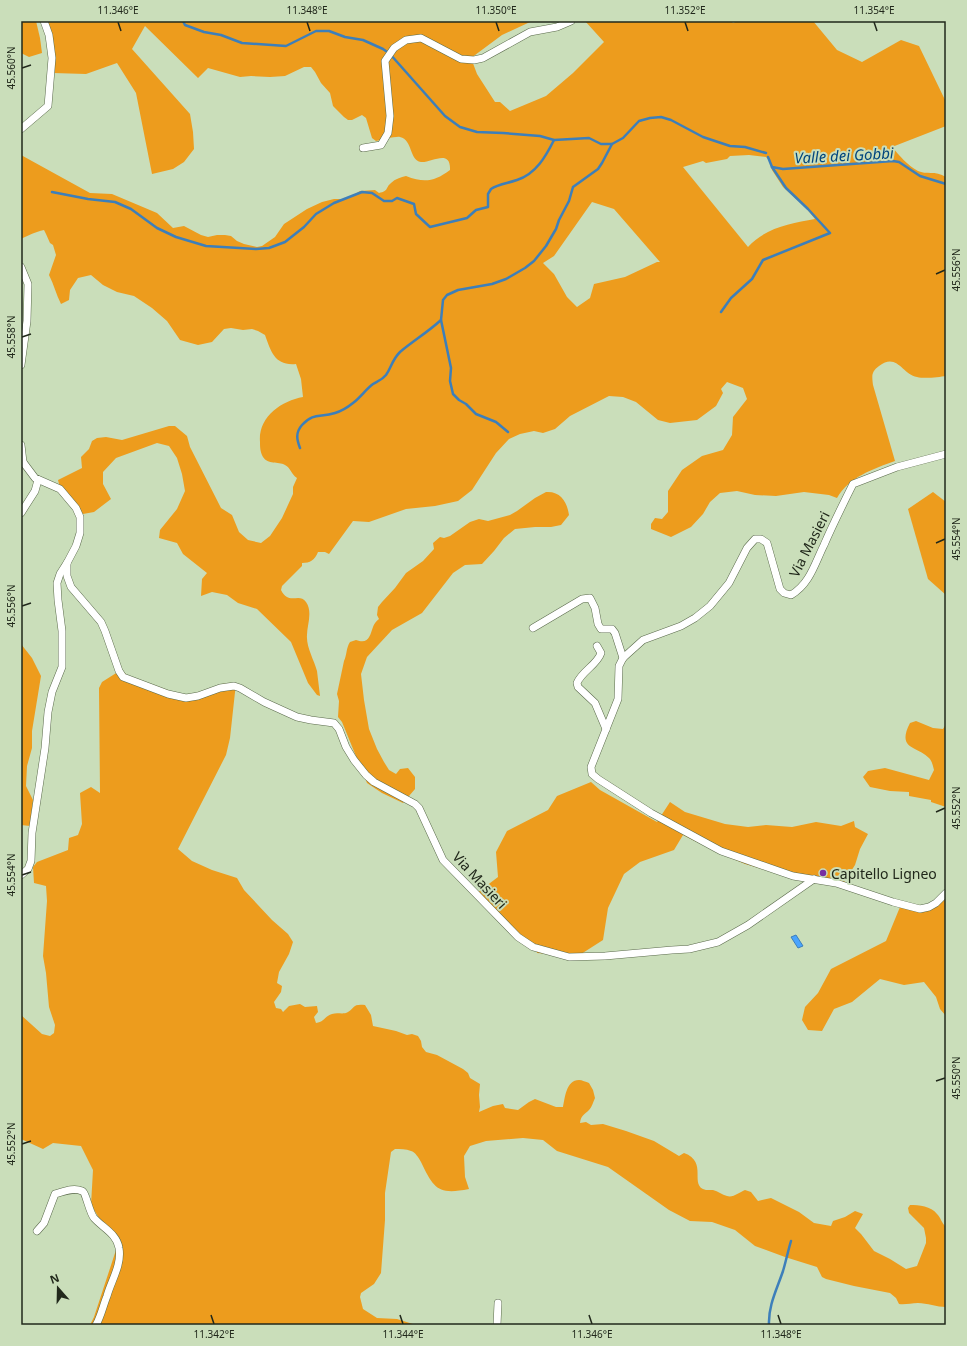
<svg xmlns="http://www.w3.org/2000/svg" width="967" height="1346" viewBox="0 0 967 1346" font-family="'Noto Sans',sans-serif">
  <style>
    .green { fill: #ed9c1d; fill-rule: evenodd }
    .water { fill: #49a4fe; stroke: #3d7fba }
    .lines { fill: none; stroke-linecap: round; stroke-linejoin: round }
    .stream { stroke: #3d7fba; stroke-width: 2.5 }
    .minor-casing { stroke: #5a6a4b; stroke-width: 8 }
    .minor { stroke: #fff; stroke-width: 7 }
    .ticks { fill: none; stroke: #21281b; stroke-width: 1.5 }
    .poi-dot { fill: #782fa1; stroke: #cadeba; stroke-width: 1.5 }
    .labels { text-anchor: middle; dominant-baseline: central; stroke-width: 4; stroke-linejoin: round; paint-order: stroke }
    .street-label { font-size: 14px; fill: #21281b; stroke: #cadeba }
    .poi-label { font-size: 14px; fill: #21281b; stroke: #cadeba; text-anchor: start }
    .water-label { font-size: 15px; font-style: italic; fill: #00457d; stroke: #cadeba }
    .neatline { fill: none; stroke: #21281b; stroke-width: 1.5 }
    .ticks-label { font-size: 10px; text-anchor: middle; fill: #21281b }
  </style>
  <rect width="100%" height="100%" fill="#cadeba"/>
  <g class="green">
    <polygon points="21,21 36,21 40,38 42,53 29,57 21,53"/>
    <path d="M48,21H556L530,22L502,35L471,58L477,74L495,102H500L510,111L546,96L573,73L604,42L585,21H731L733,23L738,21H813L837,50L862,62L901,40L919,46L946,102V126L892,147C899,155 908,166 918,171C926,175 935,170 946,177V376C939,377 925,379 917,377C902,374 897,352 879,366C871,372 872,376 873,385L895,461C873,469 849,477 837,498L829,495L804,492L776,496L755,495L737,491L720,493L710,502L703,514L691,527L671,537L651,529V524L655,518L662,519L668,512V491L682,470L702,456L723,450L732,435L733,417L747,399L743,388L727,382L721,389L723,393L716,406L697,420L670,423L658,420L636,402L623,397L609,396L570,416L555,429L543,433L534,431L520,434L509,439L496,453L472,490L458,501L435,506L406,509L369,522L353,521L329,554L325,552H318C315,560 310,563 302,563V566L282,586L281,590C289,606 299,592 306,602C313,612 307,625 307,635C306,647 314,660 317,671C318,679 319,688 320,696L317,695L308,683L291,642L257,609L238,603L227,595L212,592L201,596L202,579L207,573L183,554L177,543L159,538L160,530L177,509L185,491L182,474L177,458L169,446L157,443L116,458L103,472V484L111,499L94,512L83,514L59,484L58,480L82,468L81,457L89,449L92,441L97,438L106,437L122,440L169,426H175L187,436L190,447L221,508L232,515L239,532L248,540L261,543L270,536L282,518L293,494V487L297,478C291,474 291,468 285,465C278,461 268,465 263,457C260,452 260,446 260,442C258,417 281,401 303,397L301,379L296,364C275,366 271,352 265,335L258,331L252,329L243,330L231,328L224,329L212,342L198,345L180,340L167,321L152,308L134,296L117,292L103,285L91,275L78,278L70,290L69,300L61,304C56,294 54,285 49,275L56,255L53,245L50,243L46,234L44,230C35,232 29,235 21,239V155L90,193L112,194L157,213L173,228L184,226L201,235L208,237L217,235H225L231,236L237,241L244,244L257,247L262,246L275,237L284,224L307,209L322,202L334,199H347L360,191L375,190L379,193C389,191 385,188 391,183C395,179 401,177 406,176C424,183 434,182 450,170C451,148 431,163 421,162C409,160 413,140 400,137C396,136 382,140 376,141L372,138L366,118L362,115L352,120H348L344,117L333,106L330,93L321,83L315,72L311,67H304L285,76L270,77L251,76L240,77L208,68L198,78L145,26L132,49L190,114L193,132L194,149L184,162L173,169L152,174L136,93L117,63L86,74L53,73ZM749,155L766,157L769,160L772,170L783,187L806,208L815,219C791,223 765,228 748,247L683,167L703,161L706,163L727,159L730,156ZM592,202L614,209L660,262H657L625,277L594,284L590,298L577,307L567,297L554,274L543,263L554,256Z"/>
    <path d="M546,492C561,491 567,502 569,515L561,525L551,527H535L515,529L504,538L494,551L482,564L465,565L453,573L422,613L392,630L367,657L361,674L364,700L369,729L377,749L384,762L389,770L396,774L400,769L408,768L415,777V789L403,803L382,793L367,783L342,722L338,717L339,701L337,694L344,661C347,655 346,648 350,642L356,640C369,645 370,635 373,627C374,624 376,621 379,619L377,615L378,607L382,602L395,588L406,573L423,561L434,549L433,543L440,537L444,538L450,536L470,522L479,519L488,521L510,515L517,511L535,498Z"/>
    <polygon points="933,492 946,502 946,595 928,579 908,509"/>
    <polygon points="21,644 32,658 41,676 32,731 32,748 27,766 26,786 33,800 30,826 21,825"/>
    <path d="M121,670L127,675L181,695L196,693L222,684L236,683L230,738L226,755L178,849L192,861L212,870L237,878L244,890L272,920L288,934L293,942L289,954L279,972L277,983L282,986L281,992L274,1002L276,1008L281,1009L283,1012L289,1006L300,1004L305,1007L317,1006L318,1012L314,1017L316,1023C324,1022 325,1016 332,1014C338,1012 343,1015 348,1012C356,1007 352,1004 365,1005L371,1015L373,1026L396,1031L407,1035L412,1034L418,1036L421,1041L422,1047L426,1052L437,1055L463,1069L468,1073L470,1078L480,1084L479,1095L480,1107L479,1112L493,1106L503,1104L505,1108L518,1110L529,1102L535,1099L556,1107H563C565,1098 566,1080 579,1080C582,1080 586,1082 589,1083L593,1090L595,1098C593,1102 592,1107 589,1110C584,1115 581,1115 580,1123L586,1122L591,1125L603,1124L626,1131L654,1141L679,1156L684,1153C709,1162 688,1186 706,1190C708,1190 711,1190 713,1190C718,1191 722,1195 727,1196C733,1198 740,1192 745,1190L751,1192L758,1201L771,1198L799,1212L814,1223L831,1226L833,1221L845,1217L855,1211L863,1214L855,1228L861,1234L874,1251L890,1259L906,1269L917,1266L926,1243V1238L924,1228L909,1213L908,1208L910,1205C919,1205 931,1206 937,1214C941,1218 941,1222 946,1227V1307C937,1307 927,1303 918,1303C911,1303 905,1305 899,1304L896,1298L890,1293L854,1286L826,1279L822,1277L817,1267L785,1257L755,1246L735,1230L712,1222L690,1221L669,1210L608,1167L557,1151L543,1140L523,1138L486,1141L470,1146L464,1156L465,1177L469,1189C438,1195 434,1189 421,1162C419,1158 415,1152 411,1151C406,1149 400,1149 395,1149L391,1152L385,1193V1220L381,1273L374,1284L361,1293L360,1297L363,1309L377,1318L397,1319L416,1325H90L94,1317L117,1247L91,1205L93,1170L81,1146L53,1143L43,1149L21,1139V1015L42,1034L50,1036L54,1033L55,1025L49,1007L46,973L43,956L47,901L46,886L34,883L33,867L37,862L68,850L69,838L78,835L82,824L80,793L91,787L100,793L99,688L102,682Z"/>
    <path d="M916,721L933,728L943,729L946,724V807L931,802V800L909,796V792L890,791L870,787L863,777L868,771L885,768L929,780L934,770C933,766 932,761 929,758C918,746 896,750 910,723Z"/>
    <polygon points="591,782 600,790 657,822 670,802 685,812 725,824 748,827 766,825 792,827 816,822 841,826 854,821 855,827 868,834 860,849 855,865 841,887 803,881 745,864 713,850 683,835 674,850 640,862 624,874 608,908 603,940 578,956 537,953 535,944 522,937 477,893 498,877 496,852 507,831 548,810 557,796"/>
    <polygon points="946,896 946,1016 940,1009 936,997 924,982 904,985 880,979 852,1002 834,1009 822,1031 808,1030 802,1020 805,1007 818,993 831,969 886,941 900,907 921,911 931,910"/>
  </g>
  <polygon class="water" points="796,935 803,946 798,948 791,937"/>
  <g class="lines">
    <g class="stream">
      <polyline points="183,21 185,25 204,32 221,35 242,43 286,46 316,31 329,31 345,37 363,40 383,49 390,54 445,116 460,127 477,132 503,133 540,136 554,140 589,138 601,144 612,144 623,138 639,121 650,118 661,117 671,120 703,137 730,146 745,147 766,153"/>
      <polyline points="768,157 772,167 783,169 893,161 899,162 920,176 946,184"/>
      <path d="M52,192L88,199L115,202L131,209L157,228L176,237L206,246L256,249L269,248L285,242L304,227L316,214L334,203L362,192L372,193L384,201H392L397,198L414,204L416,214L430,227L467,218L476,210L488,207V194L491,189C498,184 509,183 517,180C536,174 546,156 554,140"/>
      <polyline points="721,312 731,298 752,279 763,260 830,233 808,209 786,188 772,167"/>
      <polyline points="441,320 451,368 450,381 453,394 459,400 466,404 476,414 496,422 508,432"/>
      <path d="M300,448C297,440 295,433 302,425C314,412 320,418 335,413C342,411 348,407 353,403C361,397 366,389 373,384C378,381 382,380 386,375C391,368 392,360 400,352C413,341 428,332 441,320L443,300L447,295L458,290L492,284L506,279L525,268L534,261L546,246L556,229L559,220L569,201L573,187L598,169L602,163L612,144"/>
      <path d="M769,1325C768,1306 777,1289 783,1271C786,1261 788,1251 791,1241"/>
    </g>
    <g class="minor-casing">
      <g id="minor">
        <polyline points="21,129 48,106 52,58 49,35 44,21"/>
        <polyline points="363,148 381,145 388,133 390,116 385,61 394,48 406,40 421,38 461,59 474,60 483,58 530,32 557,27 571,21"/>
        <polyline points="21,267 28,284 27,321 21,365"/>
        <polyline points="21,445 23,462"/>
        <path d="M946,454L897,467L853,484C843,504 833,524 824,545C815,563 810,584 791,595L784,593L780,589L767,543L761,539H755L747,548L729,583L710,606L695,618L681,626L643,640L623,658L619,666L618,699L591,767L592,774L598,779L651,813L721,851L793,876L836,883L893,902L920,909L929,907L936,903L946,893"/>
        <polyline points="21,462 23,462 35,478 60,489 76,508 80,517 80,533 76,546 67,563 67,576 71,587 101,622 105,631 119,671 123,677 168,694 186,698 198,696 220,688 234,686 240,688 264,702 297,717 311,720 334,723 339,729 346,747 354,760 366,775 374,782 415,804 419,808 443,860 518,937 533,947 569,957 605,956 672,950 689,949 718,942 748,925 814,879"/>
        <polyline points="21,513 35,491 38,480"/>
        <polyline points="533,628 582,599 590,598 595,608 598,624 601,629 612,629 615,633 623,658"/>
        <path d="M597,646L601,653C597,665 582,671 577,683L578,687L595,703L606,729"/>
        <polyline points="21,875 28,869 31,861 32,833 45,748 48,712 52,692 62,667 62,631 58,600 57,583 60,574 67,563"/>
        <path d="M37,1231L44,1223L55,1194C63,1192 73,1187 82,1191C86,1192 89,1212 94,1218C103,1228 117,1234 119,1248C122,1265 111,1281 107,1296C103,1306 101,1316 96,1325"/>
        <polyline points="497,1325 498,1303"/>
      </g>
    </g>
    <use href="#minor" class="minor"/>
  </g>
  <path class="ticks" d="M118,22L121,31M307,22L310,31M496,22L499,31M685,22L688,31M874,22L877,31M22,68L31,65M936,274L945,270M22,337L31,334M936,543L945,539M22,606L31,603M936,812L945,808M22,875L31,872M936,1081L945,1078M22,1144L31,1141M211,1315L214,1324M400,1315L403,1324M589,1315L592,1324M778,1315L781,1324"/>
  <circle class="poi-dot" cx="823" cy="873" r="4"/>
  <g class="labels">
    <g class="street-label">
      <text transform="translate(809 544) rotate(-63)">Via Masieri</text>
      <text transform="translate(480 880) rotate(47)">Via Masieri</text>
    </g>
    <g class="poi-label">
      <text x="831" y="873">Capitello Ligneo</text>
    </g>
    <g class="water-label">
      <text transform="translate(844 155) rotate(-3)">Valle dei Gobbi</text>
    </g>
  </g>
  <rect width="967" height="1346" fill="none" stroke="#cadeba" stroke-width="44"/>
  <g transform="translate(58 1288) rotate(340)" stroke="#cadeba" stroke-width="3" paint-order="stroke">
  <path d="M0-3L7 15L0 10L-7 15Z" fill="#21281b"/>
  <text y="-6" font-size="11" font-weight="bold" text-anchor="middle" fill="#21281b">N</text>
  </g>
  <rect x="22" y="22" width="923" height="1302" class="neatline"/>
  <g class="ticks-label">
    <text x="118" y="14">11.346°E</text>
    <text x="307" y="14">11.348°E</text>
    <text x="496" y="14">11.350°E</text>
    <text x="685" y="14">11.352°E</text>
    <text x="874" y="14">11.354°E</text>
    <text transform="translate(11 68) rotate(-90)" y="4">45.560°N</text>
    <text transform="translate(956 270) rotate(-90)" y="4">45.556°N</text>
    <text transform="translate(11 337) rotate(-90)" y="4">45.558°N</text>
    <text transform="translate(956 539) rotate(-90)" y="4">45.554°N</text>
    <text transform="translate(11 606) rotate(-90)" y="4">45.556°N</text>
    <text transform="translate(956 808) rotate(-90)" y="4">45.552°N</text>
    <text transform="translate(11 875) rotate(-90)" y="4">45.554°N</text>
    <text transform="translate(956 1078) rotate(-90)" y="4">45.550°N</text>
    <text transform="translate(11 1144) rotate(-90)" y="4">45.552°N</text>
    <text x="214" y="1338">11.342°E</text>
    <text x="403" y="1338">11.344°E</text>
    <text x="592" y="1338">11.346°E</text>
    <text x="781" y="1338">11.348°E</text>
  </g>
</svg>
